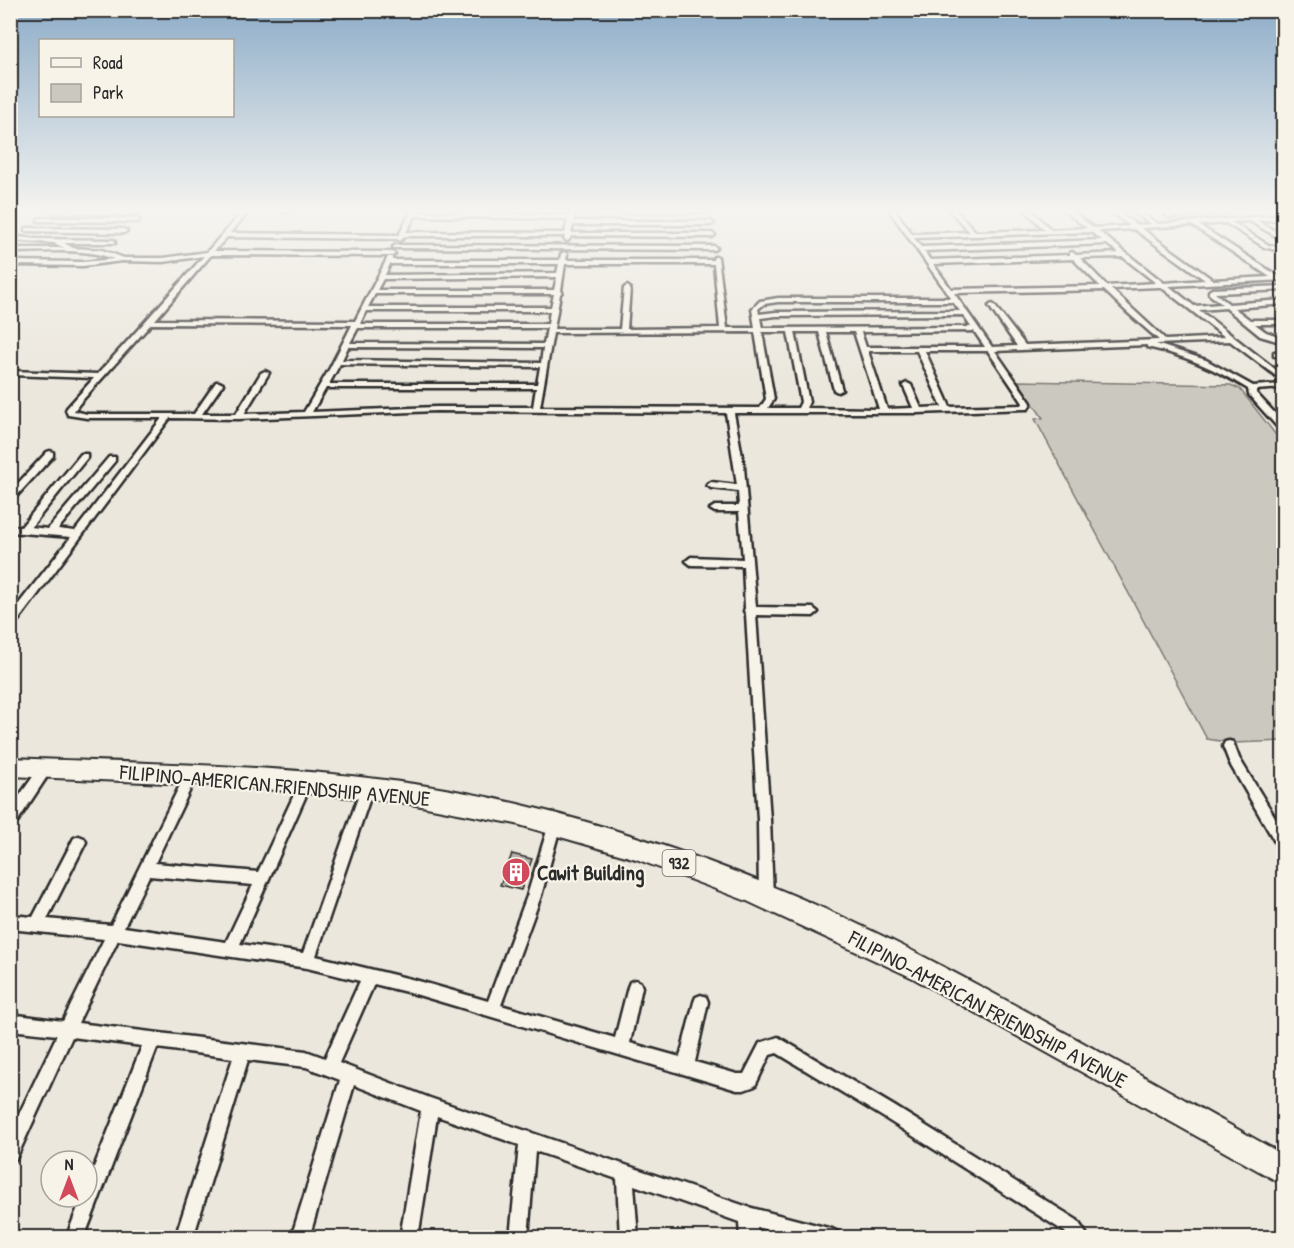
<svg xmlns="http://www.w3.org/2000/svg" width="1294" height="1248" viewBox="0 0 1294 1248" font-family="'Patrick Hand',sans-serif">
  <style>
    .green { fill: #cbc8bf; stroke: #7b7a75; stroke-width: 1.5 }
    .building { fill: #b5b2ab; stroke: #2b2b2b; stroke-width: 1.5 }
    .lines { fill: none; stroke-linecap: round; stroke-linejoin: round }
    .minor-casing { stroke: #2b2b2b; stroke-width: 5 }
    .primary-casing { stroke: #2b2b2b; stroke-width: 4 }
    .minor { fill: #f7f3e8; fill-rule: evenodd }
    .primary { fill: #f7f3e8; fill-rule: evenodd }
    .labels { text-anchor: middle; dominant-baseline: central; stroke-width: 4.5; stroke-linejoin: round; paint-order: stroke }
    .shield { fill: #f7f3e8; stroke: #686764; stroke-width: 1.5 }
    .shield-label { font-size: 16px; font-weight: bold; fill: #2b2b2b }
    .near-street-label { font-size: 21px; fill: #2b2b2b; stroke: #f7f3e8 }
    .near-poi-label { font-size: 21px; font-weight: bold; fill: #2b2b2b; stroke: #f7f3e8; text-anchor: start }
  </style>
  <rect width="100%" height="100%" fill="#ebe7dd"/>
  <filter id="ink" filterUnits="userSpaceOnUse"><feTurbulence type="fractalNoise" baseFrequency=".0167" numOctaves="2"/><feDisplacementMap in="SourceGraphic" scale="12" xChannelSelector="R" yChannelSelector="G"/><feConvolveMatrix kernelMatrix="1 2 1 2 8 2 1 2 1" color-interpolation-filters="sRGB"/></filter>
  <g filter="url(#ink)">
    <polygon class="green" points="1017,381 1231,385 1240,389 1283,444 1283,741 1233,743 1207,739 1035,419 1043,418"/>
    <polygon class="building" points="512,854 532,859 521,890 500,885"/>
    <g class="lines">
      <g class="minor-casing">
        <g id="minor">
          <polygon points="49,210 149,210 127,215 52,212"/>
          <path d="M244,210H250L230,233L399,235L412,210H418L417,212L569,215L570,210H713L710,212H575L574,221H711L714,223L711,225H573L571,233H712L715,235L712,237L571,236L569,240L567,241L564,239L565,236H405L400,241L397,239L227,237L214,251L392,252L395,254L392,256L211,255L155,320L355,321L388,257H392V260H560L561,254L564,252L567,254L566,260H713L714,257H718L727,328H755L752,309L760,301L778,298H951L889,210H895L912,234L970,232L949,210H955L976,232L1045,230L1025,210H1031L1051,230L1087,228L1064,210H1070L1094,228L1130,226L1109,210H1115L1137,225L1151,224L1131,210H1137L1158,224L1284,215V219L1257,221L1284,236V241L1250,221L1232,222L1268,245L1284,248V252L1264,247L1226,223L1199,225L1278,276H1284V280L1169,286L1194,306L1222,304L1209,294V291L1212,289L1284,286V290L1215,293L1229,304L1284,300V304L1234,308L1250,320H1284V324H1255L1266,332L1284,338V343L1260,336L1226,308L1199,310L1284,376V382L1230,341L1156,344L1206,360L1253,386L1284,384V388L1256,390V393L1284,423V431H1281L1249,395L1248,389C1216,369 1184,355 1147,347V345L995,351L1031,403L1028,409H1025L918,413H734L744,467L756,607L813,608L818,612L813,616L756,615L770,820L773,897L771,902L766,904L761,902L759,897L758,820L746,614L744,611L745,608L743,566L691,565L686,561L691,557L743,559L739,512H715L710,509L715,506H739L738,491L711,488L707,485L711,482L737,485L726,413L436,411L238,419L170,418L14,626L10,627V615L71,537L10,532V526L21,527L81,454H87V458L31,527L48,529L109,457H115V461L58,529L75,531L162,418H87L68,415L66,410L67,408L94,378L10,375V371L98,374L204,256L163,262L122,261L83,266L10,265V261L83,262L114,259C83,247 44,252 10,252V248H64L54,243L10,240V236L37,239L113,240L115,241V243H64L73,248L102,250L124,258H163L207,252ZM415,216L568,219L565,233L406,232ZM1192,225L1270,277L1213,280L1141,228ZM1134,229L1205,280L1164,283L1098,231ZM1091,232L1102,240L921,247L914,238ZM1107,244L1119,253L1076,255L1072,252L1070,253V255L930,260L924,251ZM1123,257L1156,283L1107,286L1080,258ZM1073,259L1100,286L951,289L933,264ZM390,264H559L557,273L385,275ZM565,264H714L720,328L627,329L630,288L627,286L624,288L620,329H554L560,294L562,292L561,290ZM557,277L554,290H377L383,279ZM1158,287H1161L1225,337L1166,340L1111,289ZM1104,290L1127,312L1159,340L1025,345L994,305L992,304L989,306L1017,346L992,347L954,293ZM375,294H554L551,307H368ZM778,302H953L960,311L776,312L759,314L758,309L764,304ZM366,311H550L548,324H360ZM963,315L971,327L762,328L760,318L776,316ZM151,324L352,325L330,368L304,412L244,414L269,373L265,371L261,373L236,414H202L223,384L219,382H216L194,414H87L74,411L79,404ZM358,328H547L544,344L350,343ZM974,331L985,347H866L861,332ZM755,332L766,399L760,408L540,407L553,333ZM762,332H788L801,402L798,408H768L774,399ZM795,332H819L834,390L838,392L842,390L826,332H854L879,409L806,408L809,402ZM348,347L543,348L541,363L342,360ZM868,351H917L942,407L921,408L911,385L907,383L903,385L913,408L887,409ZM925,351H988L1023,403L1022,405L950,407ZM340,364L540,367L537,384H329ZM326,388H536L533,407H436L312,412Z"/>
          <path d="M278,210H296C292,213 282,213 278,210Z"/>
          <polygon points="1211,210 1230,210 1227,212 1168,217 1165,215 1168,213"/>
          <polygon points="40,218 137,218 140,220 137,222 38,221 38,219"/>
          <polygon points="27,228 124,229 127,231 124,233 25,231 25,229"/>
          <polygon points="396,245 714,246 717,248 714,250 394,248 393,247"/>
          <rect x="1274" y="352" width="10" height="4"/>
          <polygon points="50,451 53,452 53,456 13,500 10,501 10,492 47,452"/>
          <polygon points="1229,741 1233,742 1239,758 1284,832 1284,851 1279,849 1230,764 1223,746 1225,742"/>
          <polygon points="46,762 50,764 52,768 50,772 15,825 10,827 10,809 42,764"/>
          <path d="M191,769L195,771L197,775L155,863L258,872L301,780L305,778L309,780L311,784L240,944L303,953L361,789L363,785L367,783L371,785L373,789L316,956L415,980L488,1001L527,896L549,824L550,820L555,818L560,820L561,824L541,896L501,1005L615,1038L628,987L630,982L635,980L640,982L642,987L630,1043L680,1057L694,1002L696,997L701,995L706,997L708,1002L695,1062L737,1074H744L760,1043L778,1037L783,1040L894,1106L1077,1220L1089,1238H1069L1065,1232L883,1117L777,1053L770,1055L755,1086L744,1090H737L415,994L374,984L339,1063L430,1098L748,1207L832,1229L838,1232L841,1238H796L757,1227L758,1238H740L739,1222L634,1185L638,1238H620L617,1179L535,1151L528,1238H510L519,1145L437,1116L418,1238H400L421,1111L354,1085L309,1238H291L340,1080L306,1067L248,1060L193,1238H175L233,1058L157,1048L84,1238H66L82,1197H87V1185L142,1046L72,1037L16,1159L10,1161V1133L57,1035L10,1030V1014L63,1021L104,939L10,929V915L33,917L74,838L79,836L84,838L86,842L47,919L111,925L187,771ZM149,876L253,885L226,942L124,927ZM118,940L307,968L360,981L325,1058L306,1051L78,1023Z"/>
        </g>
      </g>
      <g class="primary-casing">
        <path id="primary" d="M10,758C180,765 353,764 518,804C661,838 802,893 932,961C1050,1022 1166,1090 1284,1155V1185L913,978L747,901L636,859L516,824L400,802L234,786L10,776Z"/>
      </g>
      <use href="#minor" class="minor"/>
      <use href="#primary" class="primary"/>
    </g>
  </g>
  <linearGradient id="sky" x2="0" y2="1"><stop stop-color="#8cacc8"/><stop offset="0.55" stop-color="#f6f4f0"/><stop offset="1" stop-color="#f6f4f0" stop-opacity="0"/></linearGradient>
  <rect width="1294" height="384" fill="url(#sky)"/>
  <defs>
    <g id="building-disc" transform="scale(1.5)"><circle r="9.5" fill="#d1495b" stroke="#f7f3e8"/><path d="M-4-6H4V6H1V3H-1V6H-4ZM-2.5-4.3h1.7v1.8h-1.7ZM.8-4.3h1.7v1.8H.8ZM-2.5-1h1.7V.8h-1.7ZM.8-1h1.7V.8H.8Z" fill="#fff"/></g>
  </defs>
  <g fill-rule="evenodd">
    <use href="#building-disc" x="516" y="872"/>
  </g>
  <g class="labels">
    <rect class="shield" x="662.5" y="850" width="33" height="26" rx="4.5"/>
    <g class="shield-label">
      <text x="679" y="863">932</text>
    </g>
    <g class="near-street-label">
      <text transform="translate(275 785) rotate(5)">FILIPINO-AMERICAN FRIENDSHIP AVENUE</text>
      <text transform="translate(988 1009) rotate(28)">FILIPINO-AMERICAN FRIENDSHIP AVENUE</text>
    </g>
    <g class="near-poi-label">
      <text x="537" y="872">Cawit Building</text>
    </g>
  </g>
  <rect width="1294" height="1248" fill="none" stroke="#f7f3e8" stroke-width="36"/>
  <rect x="18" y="18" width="1258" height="1212" fill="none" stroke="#2b2b2b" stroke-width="2" filter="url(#ink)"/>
  <rect x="39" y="39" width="195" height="78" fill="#f7f3e8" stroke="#a5a39c" stroke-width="1.5"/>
  <rect x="51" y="58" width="30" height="9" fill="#f7f3e8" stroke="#a5a39c" stroke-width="1.5"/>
  <text x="93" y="69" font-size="18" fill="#2b2b2b">Road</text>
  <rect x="51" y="84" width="30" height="18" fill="#cbc8bf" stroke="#a5a39c" stroke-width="1.5"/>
  <text x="93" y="99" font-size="18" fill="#2b2b2b">Park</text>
  <g transform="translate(69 1179)"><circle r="28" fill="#f7f3e8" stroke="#a5a39c" stroke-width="1.5"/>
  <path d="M0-4.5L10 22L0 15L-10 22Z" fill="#d1495b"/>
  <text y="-9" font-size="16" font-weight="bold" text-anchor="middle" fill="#2b2b2b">N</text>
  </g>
</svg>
